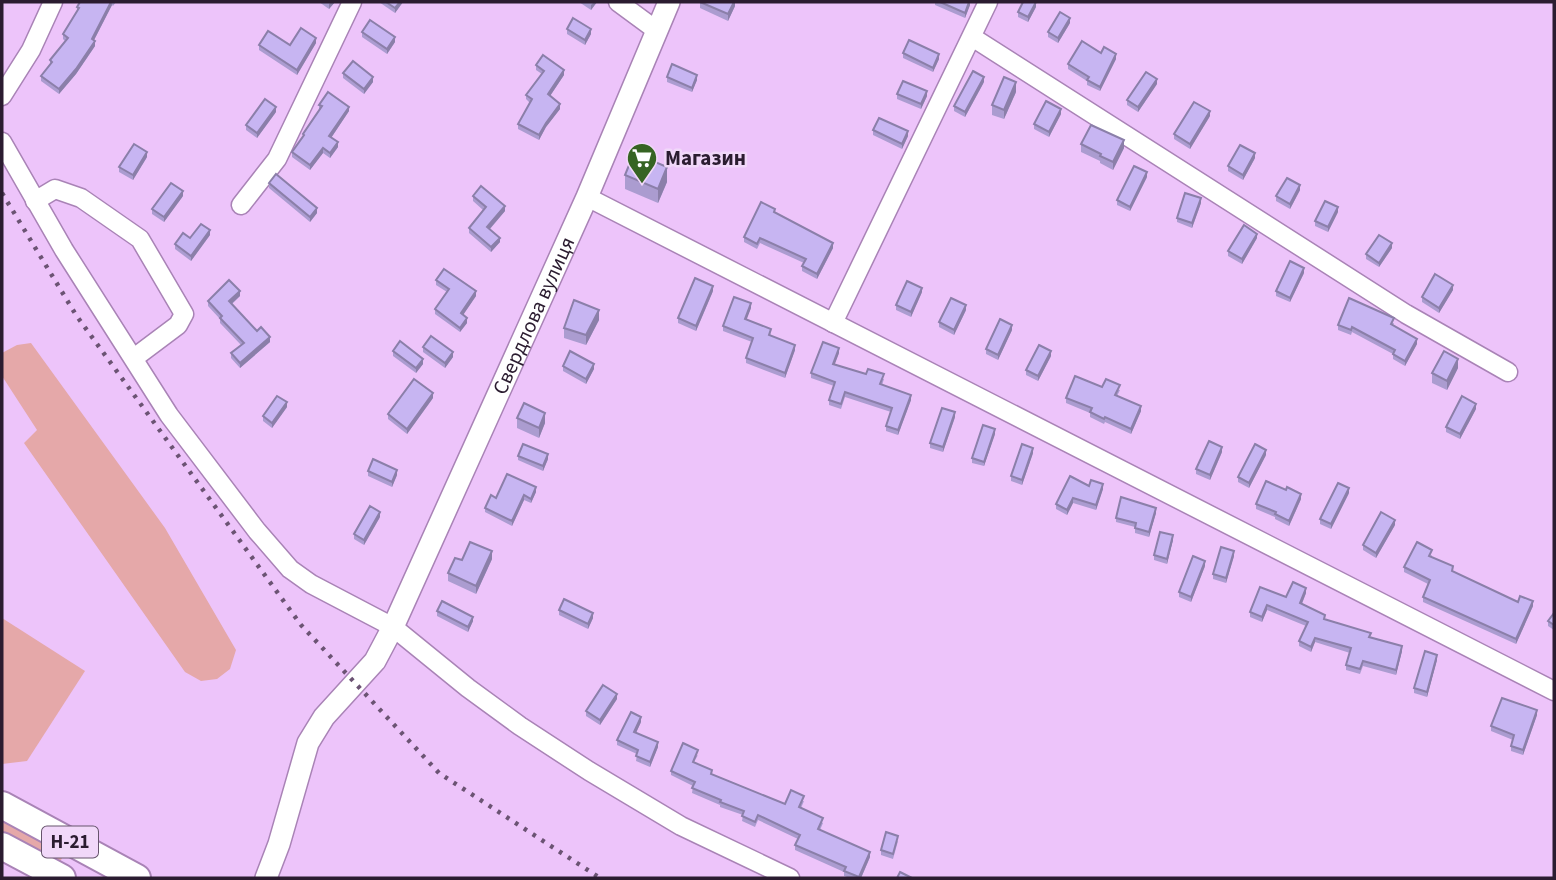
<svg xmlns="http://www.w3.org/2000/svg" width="1556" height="880" viewBox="0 0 1556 880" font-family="'Source Sans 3',sans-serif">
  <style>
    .green { fill: #e5a8a9 }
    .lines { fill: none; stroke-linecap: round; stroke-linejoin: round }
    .minor-casing { stroke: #a983b6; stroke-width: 21 }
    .tertiary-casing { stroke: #a983b6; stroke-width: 24 }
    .primary-casing { stroke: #a983b6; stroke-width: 30 }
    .minor { stroke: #fff; stroke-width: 18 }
    .tertiary { stroke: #fff; stroke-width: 21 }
    .primary { stroke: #fff; stroke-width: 26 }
    .rail { stroke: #6b5373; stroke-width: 4.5; stroke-dasharray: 3.5 7; stroke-linecap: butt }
    .wall { fill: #ab9cd0 }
    .shaded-wall { fill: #8b7fa9 }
    .building { fill: #c7b5f2; stroke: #8b7fa9; stroke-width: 2 }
    .labels { text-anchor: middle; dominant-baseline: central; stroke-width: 5; stroke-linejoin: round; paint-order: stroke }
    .shield { fill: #f1d8f9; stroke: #66546c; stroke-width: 2 }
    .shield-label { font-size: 19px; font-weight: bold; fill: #2b1c30 }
    .poi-label { font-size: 21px; font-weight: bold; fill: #2b1c30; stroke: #f1d8f9; text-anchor: start }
    .street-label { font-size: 21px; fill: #2b1c30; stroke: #f1d8f9 }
  </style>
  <rect width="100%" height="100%" fill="#edc4fa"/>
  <g class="green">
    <polygon points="31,343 165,528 236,650 230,669 217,679 201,681 185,672 24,443 37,430 2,376 2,353 17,345"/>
    <polygon points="2,618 85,671 27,761 2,764"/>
    <polygon points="2,820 64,854 59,864 2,833"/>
  </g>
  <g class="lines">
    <g class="minor-casing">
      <g id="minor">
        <polyline points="618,2 656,30"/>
        <polyline points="972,37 1406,314 1508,372"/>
        <polyline points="2,96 31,50 53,2"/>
        <polyline points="2,142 64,250 169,415 257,531 290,569 311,584 393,627 468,688 520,726 589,771 681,826 790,878"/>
        <polyline points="587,197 1554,691"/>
        <polyline points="35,201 55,189 81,198 140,239 184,314 178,325 134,358"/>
        <polyline points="241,205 277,159 352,2"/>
        <polyline points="833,323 988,2"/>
      </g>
    </g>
    <g class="tertiary-casing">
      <g id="tertiary">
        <path id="s1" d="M266,878L279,844L308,743L324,717L375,661L393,627L587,197L669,2"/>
      </g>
    </g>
    <g class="primary-casing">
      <g id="primary">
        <polyline points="2,805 137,878"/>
        <polyline points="2,846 62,878"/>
      </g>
    </g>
    <use href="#minor" class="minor"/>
    <use href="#tertiary" class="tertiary"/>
    <use href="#primary" class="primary"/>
    <polyline class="rail" points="2,193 76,315 301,625 439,773 600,878"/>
  </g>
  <g class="wall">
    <polygon points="80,2 116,2 113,6 112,5 94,40 95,46 76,74 59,94 41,81 41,76 50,64 50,60 65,41 63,39 63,34 77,11 77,7"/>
    <polygon points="319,2 335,2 329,9"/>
    <polygon points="379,2 403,2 395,13"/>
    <polygon points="579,2 597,2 591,10"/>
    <polygon points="700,2 735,2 735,6 728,21 700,8"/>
    <polygon points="935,2 969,2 970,5 965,18 935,5"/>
    <polygon points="1036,7 1028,22 1018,17 1018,12"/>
    <polygon points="1070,23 1058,43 1048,37 1048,32"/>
    <polygon points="567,29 591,34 585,45 567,34"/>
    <polygon points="362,32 395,42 387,54 362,37"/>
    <polygon points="316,43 297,75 259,50 259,45 290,45"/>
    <polygon points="903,53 939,59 933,72 903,58"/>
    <polygon points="1101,53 1116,59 1100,91 1087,85 1087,81 1068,69 1068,64"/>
    <polygon points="536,65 564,75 550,96 560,109 546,127 539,140 518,129 518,124 530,103 526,99 526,95 542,74 536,70"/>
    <polygon points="343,73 373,82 364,94 343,78"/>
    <polygon points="667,77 697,80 692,92 667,82"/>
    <polygon points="984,82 965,117 954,111 954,106"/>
    <polygon points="1157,84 1138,112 1127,105 1127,100"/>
    <polygon points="1016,92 1004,119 992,115 992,105"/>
    <polygon points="897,94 927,96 921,109 897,99"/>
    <polygon points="319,105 349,111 331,138 338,147 330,158 323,153 310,170 292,157 292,152 303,137 303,134 319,110"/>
    <polygon points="276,112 257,138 246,130 246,125"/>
    <polygon points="1061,114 1049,137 1034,129 1034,124"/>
    <polygon points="1210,116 1190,149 1174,139 1174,134"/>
    <polygon points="873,130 908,136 902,149 873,135"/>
    <polygon points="1081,144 1124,148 1113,170 1100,163 1100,161 1081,152"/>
    <polygon points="147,157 133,180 119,172 119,167"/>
    <polygon points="1255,158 1243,180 1228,171 1228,166"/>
    <polygon points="625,175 667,182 658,203 625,189"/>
    <polygon points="1147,177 1130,211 1117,205 1117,200"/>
    <polygon points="269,183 317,213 310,222 269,188"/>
    <polygon points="1300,190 1290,209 1276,201 1276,196"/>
    <polygon points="183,196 164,222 152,214 152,209"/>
    <polygon points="473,196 505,211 490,229 500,242 491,252 469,233 469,228 483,210 473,201"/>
    <polygon points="1201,203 1192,228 1177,222 1177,218"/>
    <polygon points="1338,212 1328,232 1315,226 1315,221"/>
    <polygon points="775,213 833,248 817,279 802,271 802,266 804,263 760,243 757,249 744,242 744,237"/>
    <polygon points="210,235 191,261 175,249 175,244 190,238"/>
    <polygon points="1257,238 1242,264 1228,256 1228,251"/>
    <polygon points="1392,248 1379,267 1366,259 1366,254"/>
    <polygon points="1304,273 1290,302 1276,296 1276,291"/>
    <polygon points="436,280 476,296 463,315 467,323 460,332 435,314 435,309 447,292 436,285"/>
    <polygon points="1453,290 1439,313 1422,302 1422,297"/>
    <polygon points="713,291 696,331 678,323 678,318"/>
    <polygon points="922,292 911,317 896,310 896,305"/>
    <polygon points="240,296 232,304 257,331 270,342 240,368 231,358 231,353 241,345 220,323 220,319 208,306 208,301"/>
    <polygon points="751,308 746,319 771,334 770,335 795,350 785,378 746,363 746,358 752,342 723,331 723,326"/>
    <polygon points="966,310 954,335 939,327 939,322"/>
    <polygon points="599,320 586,345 564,338 564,328"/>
    <polygon points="1394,323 1393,325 1417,344 1405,366 1393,359 1393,354 1352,332 1351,335 1338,330 1338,325"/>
    <polygon points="1012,330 998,360 986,354 986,349"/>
    <polygon points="423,347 453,357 445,368 423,352"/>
    <polygon points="393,351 423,364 416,373 393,356"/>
    <polygon points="839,353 834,365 884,379 882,385 911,400 898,435 886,431 886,426 891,412 845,397 841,409 829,405 829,400 834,386 811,378 811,373"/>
    <polygon points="1051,356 1038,381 1026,375 1026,370"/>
    <polygon points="563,366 594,369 586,384 563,371"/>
    <polygon points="1458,368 1447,390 1432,383 1432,373"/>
    <polygon points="1102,387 1120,390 1117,396 1141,411 1131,434 1105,422 1104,424 1090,417 1090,413 1066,403 1066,398"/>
    <polygon points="433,398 407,434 388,419 388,414"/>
    <polygon points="287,407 272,428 263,421 263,416"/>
    <polygon points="1476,409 1460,439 1446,432 1446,427"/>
    <polygon points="955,417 943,452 930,448 930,443"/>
    <polygon points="517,418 545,423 539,438 517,428"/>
    <polygon points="995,434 984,466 972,463 972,458"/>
    <polygon points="1222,452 1210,480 1196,474 1196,469"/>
    <polygon points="1033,453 1022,485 1011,481 1011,476"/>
    <polygon points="1266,455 1249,488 1238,482 1238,477"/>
    <polygon points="518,456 548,459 543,471 518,460"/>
    <polygon points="368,471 397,475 392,487 368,476"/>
    <polygon points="1089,486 1103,489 1096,510 1073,503 1067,515 1056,509 1056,504"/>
    <polygon points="536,492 531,503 524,500 512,526 485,512 485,508 496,498"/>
    <polygon points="1349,493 1331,529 1320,524 1320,519"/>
    <polygon points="1301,499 1289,526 1275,519 1275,517 1256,509 1256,504"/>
    <polygon points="1156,513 1149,537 1135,533 1135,527 1116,522 1116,518"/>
    <polygon points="380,517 364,545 354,539 354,534"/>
    <polygon points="1395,525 1376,558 1363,550 1363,545"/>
    <polygon points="1173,540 1167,564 1154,560 1154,555"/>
    <polygon points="1432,555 1431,557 1453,571 1518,602 1533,606 1516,644 1423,602 1423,597 1428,584 1404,572 1404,567"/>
    <polygon points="1234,556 1226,583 1213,579 1213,574"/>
    <polygon points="492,559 476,594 448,581 448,573 462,560"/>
    <polygon points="1205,566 1191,602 1179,597 1179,592"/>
    <polygon points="1306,593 1302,604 1325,620 1402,651 1396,675 1363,666 1360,674 1346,670 1346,665 1350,653 1315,642 1311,652 1299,646 1299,641 1306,626 1267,610 1262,622 1250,617 1250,612 1286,597"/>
    <polygon points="559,610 593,618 588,629 559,615"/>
    <polygon points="437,611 473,621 468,632 437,616"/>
    <polygon points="1554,613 1554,630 1548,626 1548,621"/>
    <polygon points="1437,660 1427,697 1414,693 1414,688"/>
    <polygon points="617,699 600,725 586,716 586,711"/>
    <polygon points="1537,715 1523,755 1511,751 1511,746 1513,740 1491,731 1491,726"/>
    <polygon points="641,722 636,733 658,747 650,767 636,761 637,754 617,745 617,740"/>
    <polygon points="698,755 694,762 712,774 785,804 804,801 801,808 823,823 820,830 870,857 861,878 850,878 844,876 844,872 795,850 795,845 798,839 758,820 755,827 742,821 743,815 720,807 720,805 692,793 693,786 671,775 671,771"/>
    <polygon points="898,841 893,859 881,855 881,850"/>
  </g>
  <g class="shaded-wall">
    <polygon points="111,2 112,5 92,44 92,39"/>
    <polygon points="331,2 335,2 329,9 329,4"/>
    <polygon points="400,2 403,2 395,13 395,8"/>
    <polygon points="594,2 597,2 591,10 591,5"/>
    <polygon points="734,2 735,2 735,6 728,21 728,14"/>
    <polygon points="970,2 970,5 965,18 965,13"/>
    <polygon points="1036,2 1036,7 1028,22 1028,17"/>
    <polygon points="1070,18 1070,23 1058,43 1058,38"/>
    <polygon points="591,29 591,34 585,45 585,40"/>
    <polygon points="395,37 395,42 387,54 387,49"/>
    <polygon points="316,38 316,43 297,75 297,70"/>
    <polygon points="95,41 95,46 76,74 59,94 59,89"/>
    <polygon points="939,54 939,59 933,72 933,68"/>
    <polygon points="1116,54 1116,59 1100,91 1100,87"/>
    <polygon points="564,70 564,75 548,99 548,94"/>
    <polygon points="697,75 697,80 692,92 692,88"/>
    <polygon points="373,77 373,82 364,94 364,89"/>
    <polygon points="984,77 984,82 965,117 965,112"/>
    <polygon points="1157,79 1157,84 1138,112 1138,107"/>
    <polygon points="1016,82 1016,92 1004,119 1004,110"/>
    <polygon points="927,91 927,96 921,109 921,104"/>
    <polygon points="560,104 560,109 546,127 539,140 539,135 546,123"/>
    <polygon points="276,107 276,112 257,138 257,133"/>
    <polygon points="349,107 349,111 329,141 329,136"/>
    <polygon points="1061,109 1061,114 1049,137 1049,132"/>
    <polygon points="1210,111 1210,116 1190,149 1190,144"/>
    <polygon points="908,131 908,136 902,149 902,144"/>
    <polygon points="1124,140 1124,148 1113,170 1113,162"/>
    <polygon points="338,142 338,147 330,158 330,153"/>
    <polygon points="323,148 323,153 310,170 310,165"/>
    <polygon points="147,152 147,157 133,180 133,175"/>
    <polygon points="1255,153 1255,158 1243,180 1243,175"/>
    <polygon points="667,167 667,182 658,203 658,189"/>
    <polygon points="1147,172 1147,177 1130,211 1130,207"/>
    <polygon points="1300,185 1300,190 1290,209 1290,204"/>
    <polygon points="183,191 183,196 164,222 164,217"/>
    <polygon points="1201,198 1201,203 1192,228 1192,223"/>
    <polygon points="505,206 505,211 487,232 487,227"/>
    <polygon points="1338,207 1338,212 1328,232 1328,227"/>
    <polygon points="317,208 317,213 310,222 310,217"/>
    <polygon points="210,230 210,235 191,261 191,256"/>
    <polygon points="1257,234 1257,238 1242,264 1242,259"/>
    <polygon points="500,238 500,242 491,252 491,247"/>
    <polygon points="833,243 833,248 817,279 817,274"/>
    <polygon points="1392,243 1392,248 1379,267 1379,263"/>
    <polygon points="1304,268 1304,273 1290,302 1290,298"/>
    <polygon points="1453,285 1453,290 1439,313 1439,308"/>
    <polygon points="713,286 713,291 696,331 696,326"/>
    <polygon points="922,288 922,292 911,317 911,312"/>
    <polygon points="240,291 240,296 229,306 229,301"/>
    <polygon points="476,291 476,296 461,318 461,313"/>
    <polygon points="751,303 751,308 745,324 745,319"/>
    <polygon points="966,305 966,310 954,335 954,330"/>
    <polygon points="599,310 599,320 586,345 586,335"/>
    <polygon points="467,318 467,323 460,332 460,328"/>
    <polygon points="1012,325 1012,330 998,360 998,355"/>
    <polygon points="270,337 270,342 240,368 240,363"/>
    <polygon points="1417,339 1417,344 1405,366 1405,361"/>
    <polygon points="795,345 795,350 785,378 785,373"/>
    <polygon points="839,348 839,353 833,369 833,364"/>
    <polygon points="1051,351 1051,356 1038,381 1038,376"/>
    <polygon points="453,352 453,357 445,368 445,363"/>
    <polygon points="423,359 423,364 416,373 416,368"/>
    <polygon points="1458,359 1458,368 1447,390 1447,381"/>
    <polygon points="594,364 594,369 586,384 586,379"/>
    <polygon points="433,393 433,398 407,434 407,429"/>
    <polygon points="911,395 911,400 898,435 898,430"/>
    <polygon points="287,402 287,407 272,428 272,423"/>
    <polygon points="1476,404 1476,409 1460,439 1460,434"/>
    <polygon points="1141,406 1141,411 1131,434 1131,429"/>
    <polygon points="955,412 955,417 943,452 943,447"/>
    <polygon points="545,413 545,423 539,438 539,428"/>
    <polygon points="995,429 995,434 984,466 984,462"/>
    <polygon points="1222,447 1222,452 1210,480 1210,475"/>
    <polygon points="1033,448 1033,453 1022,485 1022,480"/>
    <polygon points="1266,450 1266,455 1249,488 1249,483"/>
    <polygon points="548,454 548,459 543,471 543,466"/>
    <polygon points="397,470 397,475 392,487 392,482"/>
    <polygon points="1103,484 1103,489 1096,510 1096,505"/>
    <polygon points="536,487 536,492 531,503 531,499"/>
    <polygon points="1349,488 1349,493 1331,529 1331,524"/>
    <polygon points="1301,494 1301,499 1289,526 1289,521"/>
    <polygon points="524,495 524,500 512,526 512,521"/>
    <polygon points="1073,498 1073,503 1067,515 1067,510"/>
    <polygon points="1156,508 1156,513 1149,537 1149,532"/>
    <polygon points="380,512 380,517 364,545 364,540"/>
    <polygon points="1395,520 1395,525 1376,558 1376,553"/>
    <polygon points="1173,535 1173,540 1167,564 1167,559"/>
    <polygon points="492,551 492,559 476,594 476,586"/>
    <polygon points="1234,551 1234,556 1226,583 1226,578"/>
    <polygon points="1205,561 1205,566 1191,602 1191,597"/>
    <polygon points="1306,588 1306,593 1300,608 1300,603"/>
    <polygon points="1533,601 1533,606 1516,644 1516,639"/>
    <polygon points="1267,605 1267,610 1262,622 1262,617"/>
    <polygon points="593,613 593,618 588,629 588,624"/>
    <polygon points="473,617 473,621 468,632 468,627"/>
    <polygon points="1315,638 1315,642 1311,652 1311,647"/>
    <polygon points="1402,646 1402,651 1396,675 1396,670"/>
    <polygon points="1437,655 1437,660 1427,697 1427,692"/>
    <polygon points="617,694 617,699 600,725 600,720"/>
    <polygon points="1537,710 1537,715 1523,755 1523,750"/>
    <polygon points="641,717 641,722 634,737 634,732"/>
    <polygon points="658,742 658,747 650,767 650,762"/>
    <polygon points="870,852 870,857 861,878 859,878"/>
  </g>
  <g class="building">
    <polygon points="80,2 111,2 92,39 95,41 76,69 59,89 41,76 52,62 50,60 68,38 63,34 79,8 77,7"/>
    <polygon points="386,2 400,2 395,8"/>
    <polygon points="700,2 734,2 728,14"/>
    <polygon points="940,2 969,2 965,13"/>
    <polygon points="1023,2 1036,2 1028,17 1018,12"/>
    <polygon points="1060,12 1070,18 1058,38 1048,32"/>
    <polygon points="573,18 591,29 585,40 567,29"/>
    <polygon points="370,20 395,37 387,49 362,32"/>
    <polygon points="301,28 316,38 297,70 259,45 268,31 290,45"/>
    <polygon points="909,40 939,54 933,68 903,53"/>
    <polygon points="1082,41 1101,53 1104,47 1116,54 1100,87 1087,80 1089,77 1068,64"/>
    <polygon points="543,55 564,70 548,94 560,104 546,123 539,135 518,124 532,99 526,95 544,71 536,65"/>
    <polygon points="353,61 373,77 364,89 343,73"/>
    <polygon points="672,64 697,75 692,88 667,77"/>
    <polygon points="973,71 984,77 965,112 954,106"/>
    <polygon points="1146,72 1157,79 1138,107 1127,100"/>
    <polygon points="1004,77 1016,82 1004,110 992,105"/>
    <polygon points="903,81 927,91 921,104 897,94"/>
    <polygon points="328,92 349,107 329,136 338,142 330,153 323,148 310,165 292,152 304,135 303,134 322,106 319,105"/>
    <polygon points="265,99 276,107 257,133 246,125"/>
    <polygon points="1046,101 1061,109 1049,132 1034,124"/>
    <polygon points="1194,102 1210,111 1190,144 1174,134"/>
    <polygon points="879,118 908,131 902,144 873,130"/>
    <polygon points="1091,125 1124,140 1113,162 1100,156 1101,154 1081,144"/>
    <polygon points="134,144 147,152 133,175 119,167"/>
    <polygon points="1240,145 1255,153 1243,175 1228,166"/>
    <polygon points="634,153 667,167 658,189 625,175"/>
    <polygon points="1134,166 1147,172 1130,207 1117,200"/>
    <polygon points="276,174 317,208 310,217 269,183"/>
    <polygon points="1287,178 1300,185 1290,204 1276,196"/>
    <polygon points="171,183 183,191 164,217 152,209"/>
    <polygon points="481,186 505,206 487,227 500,238 491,247 469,228 486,207 473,196"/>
    <polygon points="1185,193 1201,198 1192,223 1177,218"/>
    <polygon points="1325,201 1338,207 1328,227 1315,221"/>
    <polygon points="761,202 775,209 774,212 833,243 817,274 802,266 806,259 760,238 757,244 744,237"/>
    <polygon points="201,224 210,230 191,256 175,244 183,233 190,238"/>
    <polygon points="1244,225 1257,234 1242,259 1228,251"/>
    <polygon points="1379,235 1392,243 1379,263 1366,254"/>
    <polygon points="1290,261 1304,268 1290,298 1276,291"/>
    <polygon points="444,269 476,291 461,313 467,318 460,328 435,309 449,289 436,280"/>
    <polygon points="1435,274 1453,285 1439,308 1422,297"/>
    <polygon points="695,278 713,286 696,326 678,318"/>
    <polygon points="229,280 240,291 229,301 257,331 261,327 270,337 240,363 231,353 244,343 220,318 222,316 208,301"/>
    <polygon points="907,281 922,288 911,312 896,305"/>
    <polygon points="734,297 751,303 745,319 771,329 769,335 795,345 785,373 746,358 753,338 723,326"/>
    <polygon points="951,298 966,305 954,330 939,322"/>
    <polygon points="1349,298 1394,318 1391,324 1417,339 1405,361 1393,354 1395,350 1352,327 1351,330 1338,325"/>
    <polygon points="574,300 599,310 586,335 564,328"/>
    <polygon points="1000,319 1012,325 998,355 986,349"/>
    <polygon points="431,336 453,352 445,363 423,347"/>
    <polygon points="400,341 423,359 416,368 393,351"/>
    <polygon points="823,342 839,348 833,364 866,374 868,369 884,374 880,384 911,395 898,430 886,426 892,408 845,392 841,404 829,400 835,382 811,373"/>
    <polygon points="1039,345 1051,351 1038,376 1026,370"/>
    <polygon points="570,351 594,364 586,379 563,366"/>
    <polygon points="1444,351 1458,359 1447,381 1432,373"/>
    <polygon points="1075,376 1102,387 1106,379 1120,385 1115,395 1141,406 1131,429 1105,417 1104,419 1090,412 1092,408 1066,398"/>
    <polygon points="414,379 433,393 407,429 388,414"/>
    <polygon points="277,396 287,402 272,423 263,416"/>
    <polygon points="1462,396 1476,404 1460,434 1446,427"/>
    <polygon points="524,403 545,413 539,428 517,418"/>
    <polygon points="942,408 955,412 943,447 930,443"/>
    <polygon points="983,425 995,429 984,462 972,458"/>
    <polygon points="1209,441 1222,447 1210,475 1196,469"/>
    <polygon points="523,444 548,454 543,466 518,456"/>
    <polygon points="1022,444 1033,448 1022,480 1011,476"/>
    <polygon points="1255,444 1266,450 1249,483 1238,477"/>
    <polygon points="373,459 397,470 392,482 368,471"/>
    <polygon points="507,474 536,487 531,499 524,495 512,521 485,508 491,495 496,498"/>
    <polygon points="1070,476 1089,486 1091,480 1103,484 1096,505 1073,498 1067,510 1056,504"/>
    <polygon points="1266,481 1286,490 1287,487 1301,494 1289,521 1275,514 1276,512 1256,504"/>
    <polygon points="1338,483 1349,488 1331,524 1320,519"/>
    <polygon points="1121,497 1156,508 1149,532 1135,528 1136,523 1116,518"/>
    <polygon points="370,506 380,512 364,540 354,534"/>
    <polygon points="1381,512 1395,520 1376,553 1363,545"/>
    <polygon points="1160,532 1173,535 1167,559 1154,555"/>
    <polygon points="470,542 492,551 476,586 448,573 455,558 462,560"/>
    <polygon points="1417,542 1432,550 1429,556 1453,566 1452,571 1518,602 1520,596 1533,601 1516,639 1423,597 1430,580 1404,567"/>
    <polygon points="1221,547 1234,551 1226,578 1213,574"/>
    <polygon points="1193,556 1205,561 1191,597 1179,592"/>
    <polygon points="1293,582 1306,588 1300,603 1325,615 1324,619 1371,633 1369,637 1402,646 1396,670 1363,661 1360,669 1346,665 1351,648 1315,638 1311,647 1299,641 1308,622 1267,605 1262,617 1250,612 1260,587 1286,597"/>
    <polygon points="564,599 593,613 588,624 559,610"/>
    <polygon points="442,601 473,617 468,627 437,611"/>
    <polygon points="1554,613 1554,625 1548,621"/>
    <polygon points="1425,651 1437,655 1427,692 1414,688"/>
    <polygon points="603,685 617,694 600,720 586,711"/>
    <polygon points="1502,698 1537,710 1523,750 1511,746 1514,735 1491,726"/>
    <polygon points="631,712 641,717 634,732 658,742 650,762 636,756 638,750 617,740"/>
    <polygon points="683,743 698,750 693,762 712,770 711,774 785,804 791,790 804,796 799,807 823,818 818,829 870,852 859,877 844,871 846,867 795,845 800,835 758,815 755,822 742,816 744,811 720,802 721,800 692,788 695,782 671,771"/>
    <polygon points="886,832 898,836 893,854 881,850"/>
    <polygon points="900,872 912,878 897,878"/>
  </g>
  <defs>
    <g id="supermarket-pin" transform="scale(1.575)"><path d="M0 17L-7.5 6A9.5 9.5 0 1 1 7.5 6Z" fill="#366423" stroke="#f1d8f9"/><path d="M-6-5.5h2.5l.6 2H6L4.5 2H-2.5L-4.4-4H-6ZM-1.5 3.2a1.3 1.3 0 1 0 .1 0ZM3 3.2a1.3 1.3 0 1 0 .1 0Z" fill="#fff"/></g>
  </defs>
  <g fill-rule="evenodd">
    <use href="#supermarket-pin" x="642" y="158"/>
  </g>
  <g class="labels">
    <rect class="shield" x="42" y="826.5" width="56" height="31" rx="5"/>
    <g class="shield-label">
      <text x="70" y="842">Н-21</text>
    </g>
    <g class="poi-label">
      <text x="665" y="158">Mагазин</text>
    </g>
    <g class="street-label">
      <text stroke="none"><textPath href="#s1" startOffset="628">Свердлова вулиця</textPath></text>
    </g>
  </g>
  <rect width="1556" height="880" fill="none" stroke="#2b1c30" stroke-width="7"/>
</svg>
